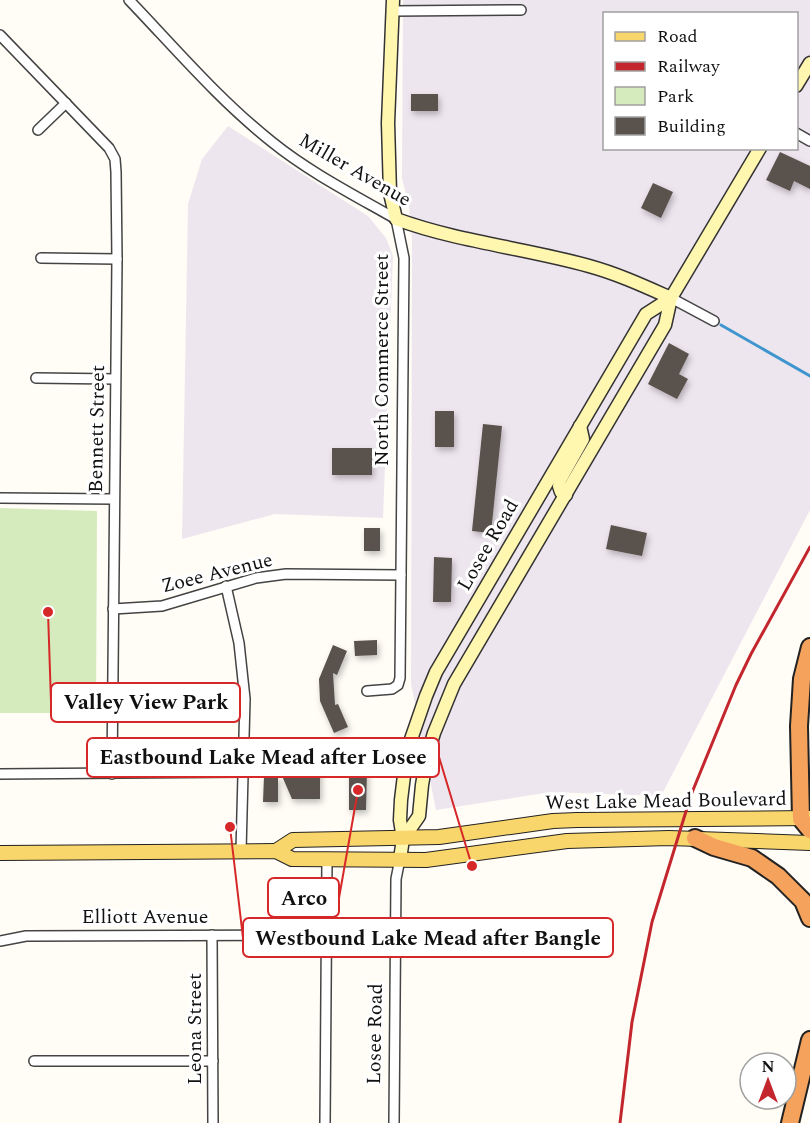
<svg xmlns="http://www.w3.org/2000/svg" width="810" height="1123" viewBox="0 0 810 1123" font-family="Spectral,serif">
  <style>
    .industrial { fill: #eee6ef; fill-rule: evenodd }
    .green { fill: #d5ebbd }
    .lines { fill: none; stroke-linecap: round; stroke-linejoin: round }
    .stream { stroke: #3f96cf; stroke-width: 3 }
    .building { fill: #5a524d; filter: url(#shadow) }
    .street-casing { stroke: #444; stroke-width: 12 }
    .secondary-casing { stroke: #333; stroke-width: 15 }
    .primary-casing { stroke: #222; stroke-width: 16 }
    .highway-casing { stroke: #222; stroke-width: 20 }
    .street { stroke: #fff; stroke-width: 9 }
    .secondary { stroke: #fff6b0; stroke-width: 12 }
    .primary { stroke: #f9d66b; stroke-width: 14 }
    .highway { stroke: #f5a25d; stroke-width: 16 }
    .rail { stroke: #c4262e; stroke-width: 3 }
    .labels { text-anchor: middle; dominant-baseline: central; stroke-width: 6; stroke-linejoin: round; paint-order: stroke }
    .street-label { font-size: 20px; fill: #111; stroke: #fff }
    .leader { fill: none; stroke: #d62828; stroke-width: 2 }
    .callout-dot { fill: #d62828; stroke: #fff; stroke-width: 2 }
    .callout { fill: #fff; stroke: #d62828; stroke-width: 2 }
    .callout-label { font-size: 21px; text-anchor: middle; font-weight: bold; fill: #111 }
  </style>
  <defs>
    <filter id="shadow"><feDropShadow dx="2" dy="3.5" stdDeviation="3" flood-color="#0004"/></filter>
  </defs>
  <rect width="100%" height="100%" fill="#fffdf5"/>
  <g class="industrial">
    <path d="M403,0H810V510L661,796L551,792L436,810L411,684L412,240L409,207L402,178ZM604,14H796V148H604Z"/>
    <polygon points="228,126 368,216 386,238 393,256 383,518 275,514 182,539 188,204 202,159"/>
  </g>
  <polygon class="green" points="0,508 97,511 96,713 0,713"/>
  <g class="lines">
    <polyline class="stream" points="721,325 810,376"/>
  </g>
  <g class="building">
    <rect x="411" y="94" width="27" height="17"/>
    <polygon points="780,152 810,166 810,189 794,181 790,191 766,180"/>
    <polygon points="653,183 673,192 661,218 641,208"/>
    <polygon points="669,343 689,354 679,374 688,379 677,399 648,384"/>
    <rect x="435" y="411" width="19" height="36"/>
    <polygon points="483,424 502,426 491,533 472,531"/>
    <rect x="332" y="448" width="40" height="27"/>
    <polygon points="611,525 647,533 642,556 606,549"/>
    <rect x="364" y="528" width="16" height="23"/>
    <polygon points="434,557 452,558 451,602 433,602"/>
    <polygon points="377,640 377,655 355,656 354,641"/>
    <polygon points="333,645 347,651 337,675 333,673 335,705 338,704 348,727 334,733 320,701 319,679"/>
    <polygon points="295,763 320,764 320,799 292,799 282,776 291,776 291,766"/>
    <polygon points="349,770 367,771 366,810 349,810"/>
    <polygon points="264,776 278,776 278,802 263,802"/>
  </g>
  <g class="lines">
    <g class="street-casing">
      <g id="street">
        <path d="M129,0C175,48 219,100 272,142C309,172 354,195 396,219L404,258L400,678L398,685L392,689L367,691"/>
        <polyline points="393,11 521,10"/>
        <polyline points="0,35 109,148 115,159 116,172 117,259 112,774"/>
        <polyline points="38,130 66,103"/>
        <polyline points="796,133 810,141"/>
        <polyline points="41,258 117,259"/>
        <polyline points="671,298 714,321"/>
        <polyline points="36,378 115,379"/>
        <polyline points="0,498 114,499"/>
        <polyline points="226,586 239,643 245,699 241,851"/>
        <polyline points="113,609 162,606 256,578 286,574 401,575"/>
        <polyline points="0,774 244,772"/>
        <polyline points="212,935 213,1123"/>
        <polyline points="0,941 26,936 326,935"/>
        <polyline points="34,1061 213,1061"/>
        <polyline points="325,1123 327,860"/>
        <polyline points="394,1123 396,879 400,859"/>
      </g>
    </g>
    <g class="secondary-casing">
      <g id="secondary">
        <path d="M393,0L388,123L390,193L396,219C459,242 525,248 589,266C618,274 644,286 671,298"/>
        <polyline points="796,86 810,63"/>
        <polyline points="566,495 561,492 559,486 560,480 583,439 580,426"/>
        <polyline points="403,839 419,816 422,785 427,756 434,733 454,684 665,325 671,298 760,148"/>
        <polyline points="400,859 403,839 400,820 401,800 407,751 426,696 436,672 646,314 671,298"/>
      </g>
    </g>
    <g class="primary-casing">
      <g id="primary">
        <polyline points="276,851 293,840 439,837 553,821 577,820 809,818"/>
        <polyline points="0,853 276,851 292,859 426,860 567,841 669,838 810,843"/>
      </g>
    </g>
    <g class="highway-casing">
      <g id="highway">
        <polyline points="810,647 802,679 799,726 801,819 810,830"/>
        <polyline points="695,838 714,847 752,858 778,876 803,901 810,918"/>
        <polyline points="790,1123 810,1040"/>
      </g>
    </g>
    <use href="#street" class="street"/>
    <use href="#secondary" class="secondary"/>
    <use href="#primary" class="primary"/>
    <use href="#highway" class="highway"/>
    <polyline class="rail" points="620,1123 632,1022 652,922 691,795 736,685 751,654 810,547"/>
  </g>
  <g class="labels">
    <g class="street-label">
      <text transform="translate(355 170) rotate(30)">Miller Avenue</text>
      <text transform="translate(382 360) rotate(-90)">North Commerce Street</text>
      <text transform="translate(97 429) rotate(-89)">Bennett Street</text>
      <text transform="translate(488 545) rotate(-60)">Losee Road</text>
      <text transform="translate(217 573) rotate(-14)">Zoee Avenue</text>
      <text transform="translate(666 801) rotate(-1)">West Lake Mead Boulevard</text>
      <text x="145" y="917">Elliott Avenue</text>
      <text transform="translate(195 1029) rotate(-90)">Leona Street</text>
      <text transform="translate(375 1034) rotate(-89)">Losee Road</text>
    </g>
  </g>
  <path class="leader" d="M48 612L51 702M472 866L439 757M358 790L339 898M230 827L243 938"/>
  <g class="callout-dot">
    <circle cx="48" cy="612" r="6"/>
    <circle cx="472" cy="866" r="6"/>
    <circle cx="358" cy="790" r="6"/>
    <circle cx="230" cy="827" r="6"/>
  </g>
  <g class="callout">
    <rect x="51" y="683" width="189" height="39" rx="6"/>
    <rect x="87" y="738" width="352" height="39" rx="6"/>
    <rect x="268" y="878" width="71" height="39" rx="6"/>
    <rect x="243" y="918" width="370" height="39" rx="6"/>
  </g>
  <g class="callout-label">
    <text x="146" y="709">Valley View Park</text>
    <text x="263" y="764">Eastbound Lake Mead after Losee</text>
    <text x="304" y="905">Arco</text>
    <text x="428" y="945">Westbound Lake Mead after Bangle</text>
  </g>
  <rect x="603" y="12" width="195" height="138" fill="#ffffff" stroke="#a0a0a0" stroke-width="1.5"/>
  <rect x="615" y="32" width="30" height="9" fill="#f9d66b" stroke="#a0a0a0" stroke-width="1.5"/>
  <text x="657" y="42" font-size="18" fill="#111111">Road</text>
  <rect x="615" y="62" width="30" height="9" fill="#c4262e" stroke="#a0a0a0" stroke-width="1.5"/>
  <text x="657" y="72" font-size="18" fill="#111111">Railway</text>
  <rect x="615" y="87" width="30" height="18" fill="#d5ebbd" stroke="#a0a0a0" stroke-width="1.5"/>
  <text x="657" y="102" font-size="18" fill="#111111">Park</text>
  <rect x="615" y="117" width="30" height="18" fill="#5a524d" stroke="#a0a0a0" stroke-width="1.5"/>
  <text x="657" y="132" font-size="18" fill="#111111">Building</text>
  <g transform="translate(768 1081)"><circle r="28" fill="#ffffff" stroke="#a0a0a0" stroke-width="1.5"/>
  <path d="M0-4.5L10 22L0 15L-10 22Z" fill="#c4262e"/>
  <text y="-9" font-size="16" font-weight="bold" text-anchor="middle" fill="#111111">N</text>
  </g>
</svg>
